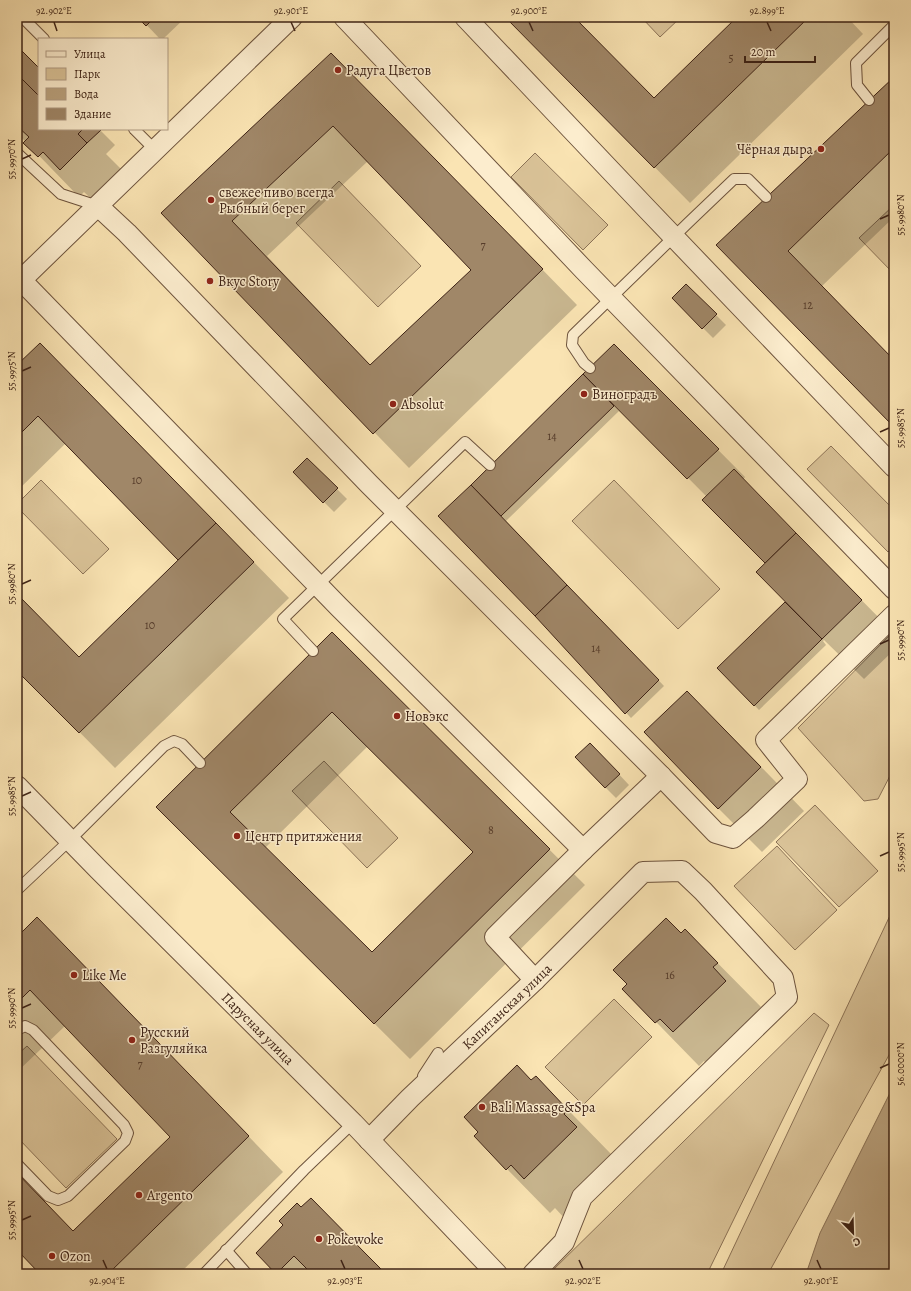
<svg xmlns="http://www.w3.org/2000/svg" width="911" height="1291" viewBox="0 0 911 1291" font-family="Alegreya,serif">
  <style>
    .green { fill: #dac398; stroke: #8c7357 }
    .water { fill: #baa27e; stroke: #886f54 }
    .shadow { fill: #0003; fill-rule: evenodd }
    .building { fill: #a08768; stroke: #3e2316; fill-rule: evenodd }
    .lines { fill: none; stroke-linecap: round; stroke-linejoin: round }
    .lane-casing { stroke: #6d533d; stroke-width: 12 }
    .street-casing { stroke: #6d533d; stroke-width: 22 }
    .lane { stroke: #fcedce; stroke-width: 10 }
    .street { stroke: #fcedce; stroke-width: 20 }
    .ticks { fill: none; stroke: #3e2316; stroke-width: 1.5 }
    .poi-dot { fill: #8f2418; stroke: #fcedce; stroke-width: 1.5 }
    .labels { text-anchor: middle; dominant-baseline: central; stroke-width: 3; stroke-linejoin: round; paint-order: stroke }
    .number-label { font-size: 12px; fill: #563c2a }
    .poi-label { font-size: 14px; fill: #3e2316; stroke: #fcedce; text-anchor: start }
    .street-label { font-size: 14px; fill: #3e2316; stroke: #fcedce }
    .neatline { fill: none; stroke: #3e2316; stroke-width: 1.5 }
    .ticks-label { font-size: 10px; text-anchor: middle; fill: #3e2316 }
  </style>
  <rect width="100%" height="100%" fill="#fae4b3"/>
  <filter id="stains"><feTurbulence type="fractalNoise" baseFrequency=".005" numOctaves="4"/><feColorMatrix values="0 0 0 0 .2 0 0 0 0 .09 0 0 0 0 .02 0 0 0 .5 -.17"/></filter>
  <radialGradient id="worn" r=".72"><stop offset=".6" stop-color="#630" stop-opacity="0"/><stop offset="1" stop-color="#630" stop-opacity=".3"/></radialGradient>
  <g class="green">
    <polygon points="641,17 681,17 660,37"/>
    <polygon points="535,153 608,225 583,250 511,177"/>
    <polygon points="339,181 421,266 378,307 296,223"/>
    <polygon points="894,205 894,274 859,238"/>
    <polygon points="831,446 894,510 894,546 888,552 807,469"/>
    <polygon points="41,480 109,549 83,574 17,507 17,504"/>
    <polygon points="614,480 720,589 678,629 572,521"/>
    <polygon points="894,631 894,768 878,799 864,801 798,728"/>
    <polygon points="324,761 398,838 367,868 292,791"/>
    <polygon points="815,805 878,871 839,907 776,842"/>
    <polygon points="777,846 837,910 795,950 734,886"/>
    <polygon points="894,907 894,1046 768,1274 721,1274"/>
    <polygon points="614,999 652,1037 583,1105 545,1067"/>
    <polygon points="814,1013 829,1025 707,1274 549,1274"/>
    <polygon points="27,1046 117,1139 66,1188 17,1137 17,1055"/>
  </g>
  <polygon class="water" points="894,1085 894,1274 806,1274 820,1233"/>
  <g class="shadow">
    <polygon points="139,17 186,17 163,39 160,39"/>
    <polygon points="507,17 573,17 654,100 738,17 847,17 863,34 690,203"/>
    <polygon points="17,47 39,69 39,129 99,129 115,145 106,154 123,171 102,209 84,192 79,197 21,137 17,141"/>
    <polygon points="894,78 894,217 822,286 894,361 894,426 717,245"/>
    <path d="M367,90L577,305L409,468L162,213ZM368,161L472,270L371,366L267,256Z"/>
    <polygon points="686,285 726,325 713,338 673,298"/>
    <polygon points="614,345 745,477 743,480 894,633 894,650 864,679 824,640 823,641 826,645 759,710 718,668 787,602 766,563 704,500 707,497 590,379 589,381 619,411 506,521 664,686 631,718 535,615 471,486 583,376 588,380"/>
    <polygon points="17,366 67,371 289,598 115,768 17,669 17,594 79,658 179,560 66,443 17,491"/>
    <polygon points="307,459 347,499 334,512 294,472"/>
    <path d="M332,634L585,885L410,1059L157,807ZM368,746L474,852L372,954L265,848Z"/>
    <polygon points="730,735 804,811 762,852 718,808"/>
    <polygon points="600,754 629,785 616,798 605,787"/>
    <polygon points="685,930 761,1007 756,1012 769,1025 717,1075 704,1061 699,1066 624,989"/>
    <polygon points="17,938 73,954 283,1172 179,1274 41,1274 17,1249 17,1173 73,1231 172,1137 65,1026 17,1072"/>
    <polygon points="536,1077 611,1154 607,1158 620,1171 568,1222 555,1208 550,1213 475,1136"/>
    <polygon points="285,1225 385,1274 278,1274 257,1253"/>
  </g>
  <g class="building">
    <polygon points="137,17 155,17 146,26"/>
    <polygon points="505,17 574,17 654,98 737,17 809,17 654,168"/>
    <polygon points="17,46 39,68 39,96 17,74"/>
    <path d="M331,53L543,269L373,434L161,213ZM333,126L471,270L370,365L232,221Z"/>
    <polygon points="17,74 39,96 39,129 83,129 78,134 87,143 60,170 43,152 38,157 23,143 29,137 17,126"/>
    <polygon points="894,77 894,150 893,149 788,251 894,360 894,427 716,245"/>
    <polygon points="83,129 100,129 101,130 87,143 78,134"/>
    <polygon points="686,284 717,314 702,329 672,298"/>
    <polygon points="40,343 216,523 178,560 38,416 17,437 17,365"/>
    <polygon points="614,344 719,449 687,479 583,374"/>
    <polygon points="583,374 614,406 501,516 471,485"/>
    <polygon points="307,458 338,488 323,503 293,472"/>
    <polygon points="734,469 796,533 765,563 702,500"/>
    <polygon points="471,485 567,585 535,616 438,516"/>
    <polygon points="216,523 254,562 79,733 17,671 17,594 79,657"/>
    <polygon points="796,533 862,600 822,639 756,572"/>
    <polygon points="567,585 659,680 625,714 535,616"/>
    <polygon points="785,602 822,639 754,706 717,668"/>
    <path d="M332,632L550,849L374,1024L156,807ZM332,712L473,852L372,952L230,812Z"/>
    <polygon points="687,691 761,767 718,809 644,732"/>
    <polygon points="590,743 620,774 605,788 575,757"/>
    <polygon points="37,917 249,1136 108,1274 40,1274 17,1250 17,1173 73,1231 170,1137 30,990 17,1003 17,937"/>
    <polygon points="666,918 681,933 685,929 718,963 713,967 726,981 673,1032 660,1019 655,1023 622,989 627,984 613,970"/>
    <polygon points="517,1065 531,1080 536,1076 568,1110 564,1114 577,1127 524,1179 511,1165 506,1170 474,1136 478,1132 464,1117"/>
    <polygon points="311,1198 366,1254 386,1274 312,1274 294,1256 276,1274 256,1253 283,1225 279,1221 297,1203 301,1207"/>
  </g>
  <g class="lines">
    <g class="lane-casing">
      <g id="lane">
        <polyline points="22,17 44,39"/>
        <polyline points="869,100 857,85 856,63 894,25"/>
        <polyline points="134,129 155,150"/>
        <polyline points="17,153 61,194 98,206"/>
        <polyline points="590,368 584,363 572,345 573,335 689,222 734,179 748,179 766,197"/>
        <polyline points="313,651 283,619 465,442 490,465"/>
        <polyline points="17,890 70,840 164,746 174,741 182,744 200,763"/>
        <polyline points="17,1030 25,1026 33,1030 124,1125 128,1133 125,1141 68,1196 58,1200 48,1196 17,1164"/>
        <polyline points="423,1076 438,1053"/>
        <polyline points="226,1250 247,1274"/>
        <polyline points="204,1274 304,1170 353,1123"/>
      </g>
    </g>
    <g class="street-casing">
      <g id="street">
        <polyline points="344,17 584,270 894,589"/>
        <polyline points="465,17 648,210 894,467"/>
        <polyline points="98,206 127,233 369,484 661,776 716,833 733,838 755,819 797,779 766,740 894,615"/>
        <polyline points="21,280 339,607 583,850"/>
        <polyline points="17,284 292,17"/>
        <path id="s1" d="M17,786L99,870L353,1123L497,1274"/>
        <polyline points="535,980 495,937 583,850 661,776"/>
        <path id="s2" d="M369,1140L410,1098L535,980L643,872L682,871L703,891L783,978L787,997L582,1197L564,1242L533,1274"/>
      </g>
    </g>
    <use href="#lane" class="lane"/>
    <use href="#street" class="street"/>
  </g>
  <path class="ticks" d="M54,22L57,31M291,22L295,31M529,22L533,31M767,22L771,31M22,159L31,155M880,219L889,215M22,371L31,367M880,432L889,428M22,584L31,580M880,644L889,640M22,796L31,792M880,856L889,852M22,1008L31,1004M880,1068L889,1064M22,1220L31,1216M103,1260L107,1269M341,1260L345,1269M579,1260L583,1269M817,1260L821,1269"/>
  <g class="poi-dot">
    <circle cx="338" cy="70" r="4"/>
    <circle cx="821" cy="149" r="4"/>
    <circle cx="211" cy="200" r="4"/>
    <circle cx="210" cy="281" r="4"/>
    <circle cx="584" cy="394" r="4"/>
    <circle cx="393" cy="404" r="4"/>
    <circle cx="397" cy="716" r="4"/>
    <circle cx="237" cy="836" r="4"/>
    <circle cx="74" cy="975" r="4"/>
    <circle cx="132" cy="1040" r="4"/>
    <circle cx="482" cy="1107" r="4"/>
    <circle cx="139" cy="1195" r="4"/>
    <circle cx="319" cy="1239" r="4"/>
    <circle cx="52" cy="1256" r="4"/>
  </g>
  <g class="labels">
    <g class="number-label">
      <text x="731" y="58">5</text>
      <text x="483" y="245">7</text>
      <text x="808" y="305">12</text>
      <text x="552" y="436">14</text>
      <text x="137" y="480">10</text>
      <text x="150" y="625">10</text>
      <text x="596" y="648">14</text>
      <text x="491" y="830">8</text>
      <text x="670" y="975">16</text>
      <text x="140" y="1064">7</text>
    </g>
    <g class="poi-label">
      <text x="346" y="70">Радуга Цветов</text>
      <text x="813" y="149" text-anchor="end">Чёрная дыра</text>
      <text x="219" y="192">свежее пиво всегда<tspan x="219" dy="16">Рыбный берег</tspan></text>
      <text x="218" y="281">Вкус Story</text>
      <text x="592" y="394">Виноградъ</text>
      <text x="401" y="404">Absolut</text>
      <text x="405" y="716">Новэкс</text>
      <text x="245" y="836">Центр притяжения</text>
      <text x="82" y="975">Like Me</text>
      <text x="140" y="1032">Русский<tspan x="140" dy="16">Разгуляйка</tspan></text>
      <text x="490" y="1107">Bali Massage&amp;Spa</text>
      <text x="147" y="1195">Argento</text>
      <text x="327" y="1239">Pokewoke</text>
      <text x="60" y="1256">Ozon</text>
    </g>
    <g class="street-label">
      <text stroke="none"><textPath href="#s2" startOffset="192">Капитанская улица</textPath></text>
      <text stroke="none"><textPath href="#s1" startOffset="342">Парусная улица</textPath></text>
    </g>
  </g>
  <rect width="911" height="1291" fill="none" stroke="#fae4b3" stroke-width="44"/>
  <rect x="38" y="38" width="130" height="92" fill="#fcedce" stroke="#b09c84"/>
  <rect x="46" y="51" width="20" height="6" fill="#fcedce" stroke="#b09c84"/>
  <text x="74" y="58" font-size="12" fill="#3e2316">Улица</text>
  <rect x="46" y="68" width="20" height="12" fill="#dac398" stroke="#b09c84"/>
  <text x="74" y="78" font-size="12" fill="#3e2316">Парк</text>
  <rect x="46" y="88" width="20" height="12" fill="#baa27e" stroke="#b09c84"/>
  <text x="74" y="98" font-size="12" fill="#3e2316">Вода</text>
  <rect x="46" y="108" width="20" height="12" fill="#a08768" stroke="#b09c84"/>
  <text x="74" y="118" font-size="12" fill="#3e2316">Здание</text>
  <g transform="translate(853 1233) rotate(157)" stroke="#fcedce" stroke-width="3" paint-order="stroke">
  <path d="M0-3L7 15L0 10L-7 15Z" fill="#3e2316"/>
  <text y="-6" font-size="11" font-weight="bold" text-anchor="middle" fill="#3e2316">С</text>
  </g>
  <path d="M745 56v6h70v-6" fill="none" stroke="#3e2316" stroke-width="2"/>
  <text x="751" y="56" font-size="12" fill="#3e2316" stroke="#fcedce" stroke-width="3" paint-order="stroke">20 m</text>
  <rect x="22" y="22" width="867" height="1247" class="neatline"/>
  <g class="ticks-label">
    <text x="54" y="14">92.902°E</text>
    <text x="291" y="14">92.901°E</text>
    <text x="529" y="14">92.900°E</text>
    <text x="767" y="14">92.899°E</text>
    <text transform="translate(11 159) rotate(-90)" y="4">55.9970°N</text>
    <text transform="translate(900 215) rotate(-90)" y="4">55.9980°N</text>
    <text transform="translate(11 371) rotate(-90)" y="4">55.9975°N</text>
    <text transform="translate(900 428) rotate(-90)" y="4">55.9985°N</text>
    <text transform="translate(11 584) rotate(-90)" y="4">55.9980°N</text>
    <text transform="translate(900 640) rotate(-90)" y="4">55.9990°N</text>
    <text transform="translate(11 796) rotate(-90)" y="4">55.9985°N</text>
    <text transform="translate(900 852) rotate(-90)" y="4">55.9995°N</text>
    <text transform="translate(11 1008) rotate(-90)" y="4">55.9990°N</text>
    <text transform="translate(900 1064) rotate(-90)" y="4">56.0000°N</text>
    <text transform="translate(11 1220) rotate(-90)" y="4">55.9995°N</text>
    <text x="107" y="1284">92.904°E</text>
    <text x="345" y="1284">92.903°E</text>
    <text x="583" y="1284">92.902°E</text>
    <text x="821" y="1284">92.901°E</text>
  </g>
  <rect width="100%" height="100%" filter="url(#stains)"/>
  <rect width="100%" height="100%" fill="url(#worn)"/>
</svg>
